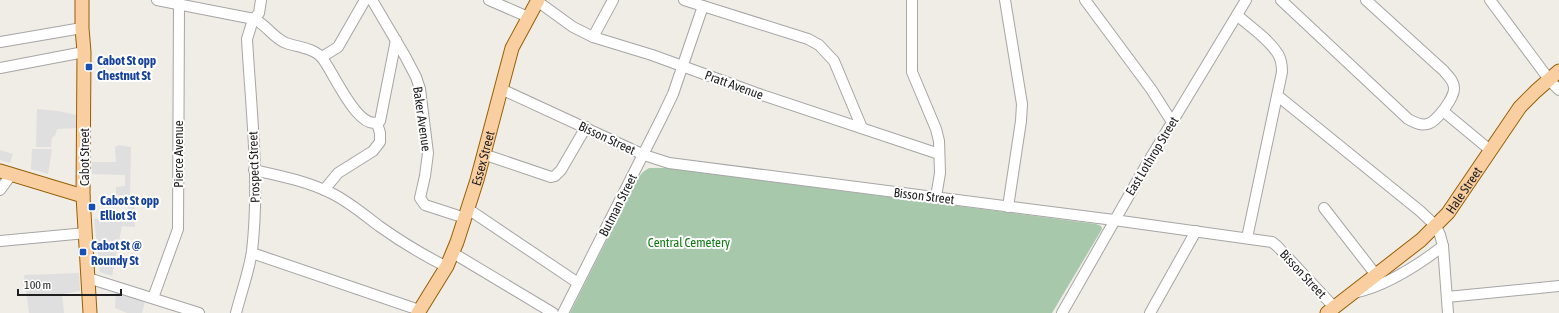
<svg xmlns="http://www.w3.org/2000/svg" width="1559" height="313" viewBox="0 0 1559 313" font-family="'Asap Condensed',sans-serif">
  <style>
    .cemetery { fill: #a7c8ab }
    .parking { fill: #dfdfdf }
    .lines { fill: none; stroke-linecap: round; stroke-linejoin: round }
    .minor-casing { stroke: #a6a6a6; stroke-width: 12 }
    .major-casing { stroke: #965f04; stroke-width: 15 }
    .minor { stroke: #fff; stroke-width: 10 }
    .major { stroke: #f9cfa1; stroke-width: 13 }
    .transit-dot { fill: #1a4fb4; stroke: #fff; stroke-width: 1.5 }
    .labels { text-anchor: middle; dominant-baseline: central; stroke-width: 4; stroke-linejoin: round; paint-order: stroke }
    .transit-label { font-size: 13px; font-weight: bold; fill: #164399; stroke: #fff; text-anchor: start }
    .street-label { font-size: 13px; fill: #1f1f1f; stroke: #fff }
    .park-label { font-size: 13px; fill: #0f7c13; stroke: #fff }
  </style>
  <rect width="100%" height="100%" fill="#f0ece6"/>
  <polygon class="cemetery" points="649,168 666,168 1096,224 1101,226 1102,229 1052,313 570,313 638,178 643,172"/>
  <g class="parking">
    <polygon points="37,109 58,111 76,115 76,128 57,129 55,136 52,137 51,147 36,147"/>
    <polygon points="119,145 131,147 130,195 116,195 116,187 125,186 125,175 92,174 92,162 116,162 115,147"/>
    <polygon points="32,149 52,149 48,174 31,169"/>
    <polygon points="0,150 13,154 10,163 0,160"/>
    <polygon points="128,206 135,207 135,227 122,226 112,276 100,272 94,219 128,218"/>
    <polygon points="79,273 80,291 62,294 64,313 29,313 24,275"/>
    <polygon points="116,292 145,301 142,313 127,313 115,308"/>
  </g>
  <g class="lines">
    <g class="minor-casing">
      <g id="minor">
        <path d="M157,0L254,19L251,26L247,39C251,110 260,181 252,251C249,272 241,293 236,313"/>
        <path d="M261,0L259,13L254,19C267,25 273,38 286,43C297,47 314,48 322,58C332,69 359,135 380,121L396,40"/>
        <polyline points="372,0 405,56 416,77 420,89 428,153 425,176 420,198 425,205 465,218"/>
        <polyline points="489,0 528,17"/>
        <polyline points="684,0 808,39 819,45 834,61 862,128"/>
        <polyline points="912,0 912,72 936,129 939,141 940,173 936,197"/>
        <polyline points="1005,0 1022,104 1021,121 1008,207"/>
        <polyline points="1085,0 1151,89 1172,122"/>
        <path d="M1281,0L1408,119C1414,122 1420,126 1427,124C1436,123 1455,97 1454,88C1454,81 1448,76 1444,71L1366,0"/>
        <polyline points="1490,0 1551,82 1559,90"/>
        <polyline points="537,1 573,27 593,37 652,55 756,93 939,154"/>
        <path d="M1237,15C1250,27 1268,38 1278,54C1281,59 1282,66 1282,72L1247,238"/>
        <polyline points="593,37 613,0"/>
        <polyline points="0,42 82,28"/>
        <polyline points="322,57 338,47 365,0"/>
        <polyline points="0,68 84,52"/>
        <polyline points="501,89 644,155 669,163 1114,220 1272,242 1277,246 1334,307"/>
        <polyline points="1278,96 1420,211 1436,226 1440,235 1443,246 1448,313"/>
        <polyline points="1443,111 1490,150"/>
        <polyline points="483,154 551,177 555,176 561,170 586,127"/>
        <path d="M254,170C281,176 306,181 331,193C348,201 363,214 379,226C400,241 423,255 447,267"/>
        <polyline points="0,190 11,175"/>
        <polyline points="324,190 338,173 373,151 380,142 380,133 377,123"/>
        <polyline points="1324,208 1376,275"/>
        <polyline points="468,209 578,283"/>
        <polyline points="0,241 86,233"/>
        <polyline points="252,253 419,310"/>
        <polyline points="453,253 553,313"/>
        <polyline points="88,278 199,313"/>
        <path d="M1354,293C1386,286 1417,266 1443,246"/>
        <polyline points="1447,297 1559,286"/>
        <polyline points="153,298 178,229 179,4"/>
        <polyline points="563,313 662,117 673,94 703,6"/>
        <polyline points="1062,313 1148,162 1246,0"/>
        <polyline points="1150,313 1196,231"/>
      </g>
    </g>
    <g class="major-casing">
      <g id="major">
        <polyline points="82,0 82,28 84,52 83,196 90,313"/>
        <polyline points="0,171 83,196"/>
        <path id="s1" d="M418,313L447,266L457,242L477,180L512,48L538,0"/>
        <path id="s2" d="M1327,313L1421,240L1448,213L1520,107L1536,91L1559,71"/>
      </g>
    </g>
    <use href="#minor" class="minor"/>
    <use href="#major" class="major"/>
  </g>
  <g class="transit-dot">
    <rect x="85" y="63" width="8" height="8" rx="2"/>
    <rect x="88" y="203" width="8" height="8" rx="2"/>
    <rect x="79" y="248" width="8" height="8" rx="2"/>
  </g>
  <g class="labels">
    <g class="transit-label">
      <text x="97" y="60">Cabot St opp<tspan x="97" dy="15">Chestnut St</tspan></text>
      <text x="100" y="200">Cabot St opp<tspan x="100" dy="15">Elliot St</tspan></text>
      <text x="91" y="245">Cabot St @<tspan x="91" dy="15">Roundy St</tspan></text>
    </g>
    <g class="street-label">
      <text transform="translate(734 85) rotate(20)">Pratt Avenue</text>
      <text transform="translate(422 119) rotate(82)">Baker Avenue</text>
      <text transform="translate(607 138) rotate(25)">Bisson Street</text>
      <text transform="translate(178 154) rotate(-90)">Pierce Avenue</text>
      <text transform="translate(1152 156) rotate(-59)">East Lothrop Street</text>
      <text transform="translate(84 157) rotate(-90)">Cabot Street</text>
      <text stroke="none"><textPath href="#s1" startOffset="169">Essex Street</textPath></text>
      <text transform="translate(254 167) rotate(-92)">Prospect Street</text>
      <text stroke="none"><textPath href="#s2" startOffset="185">Hale Street</textPath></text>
      <text transform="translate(924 196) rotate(7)">Bisson Street</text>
      <text transform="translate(618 205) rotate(-63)">Butman Street</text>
      <text transform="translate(1303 274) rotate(47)">Bisson Street</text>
    </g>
    <g class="park-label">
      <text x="689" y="242">Central Cemetery</text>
    </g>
  </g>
  <path d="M18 289v6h103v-6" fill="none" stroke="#1f1f1f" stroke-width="2"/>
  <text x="24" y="289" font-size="12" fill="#1f1f1f" stroke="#ffffff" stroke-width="3" paint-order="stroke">100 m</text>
</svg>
